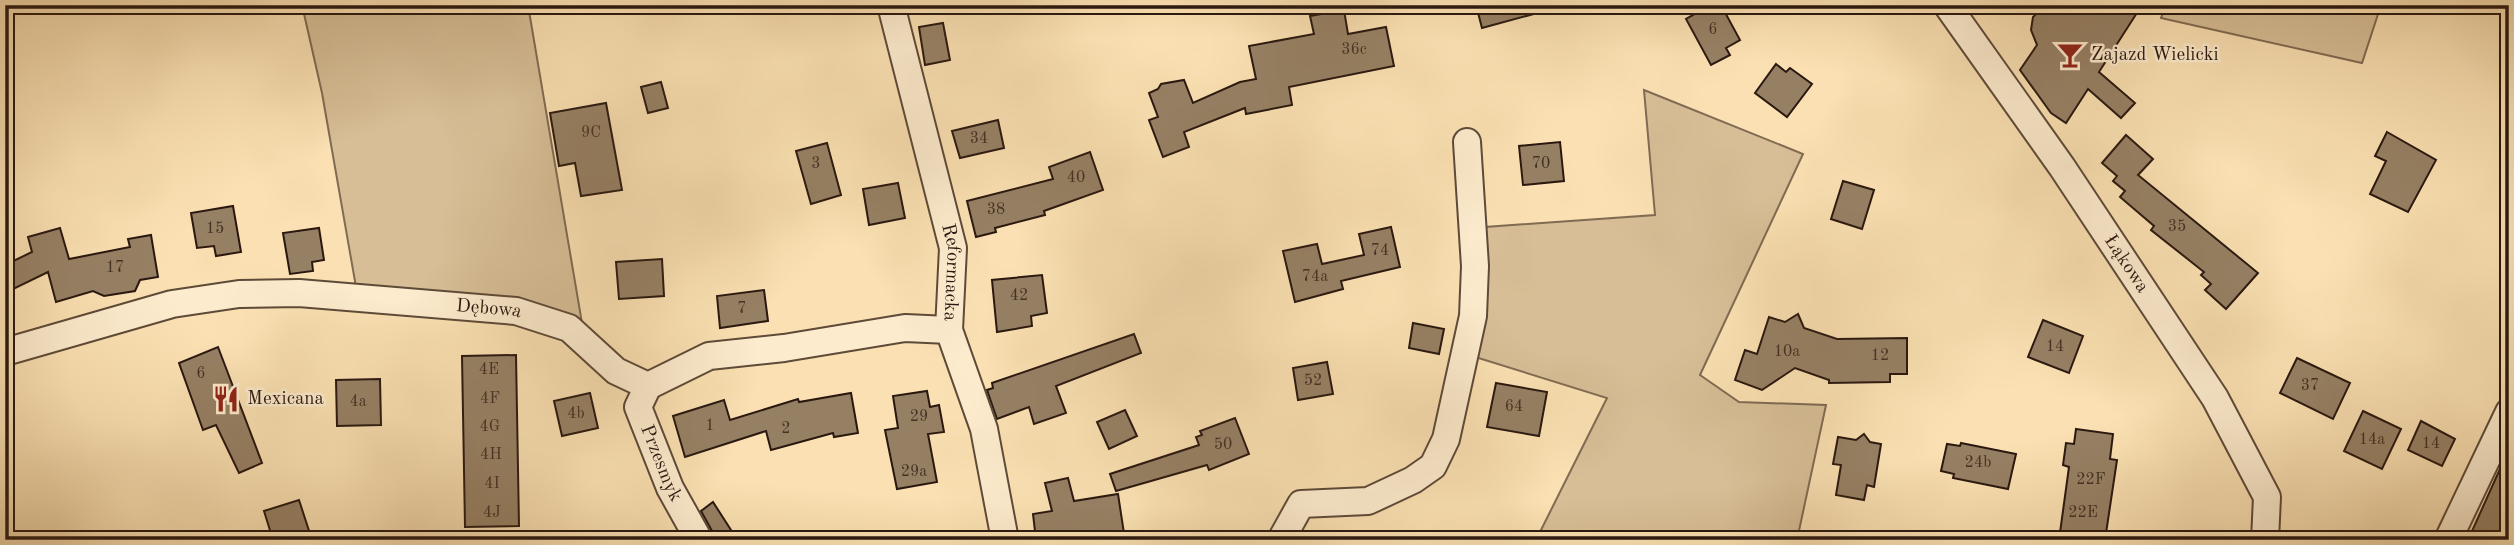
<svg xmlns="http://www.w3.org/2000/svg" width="2514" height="545" viewBox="0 0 2514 545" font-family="'Old Standard TT',serif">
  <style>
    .green { fill: #d7be96; stroke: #806b53; stroke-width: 2 }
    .building { fill: #968064; stroke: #2a1810; stroke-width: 2 }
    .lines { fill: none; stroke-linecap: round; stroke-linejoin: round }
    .minor-casing { stroke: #5e4a38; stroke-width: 30 }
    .minor { stroke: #fcebcd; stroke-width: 26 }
    .labels { text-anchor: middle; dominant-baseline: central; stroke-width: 5; stroke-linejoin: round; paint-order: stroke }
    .number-label { font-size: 16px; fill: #453225 }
    .poi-label { font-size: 19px; fill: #2a1810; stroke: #fcebcd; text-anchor: start }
    .street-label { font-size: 19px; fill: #2a1810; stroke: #fcebcd }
  </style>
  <rect width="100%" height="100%" fill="#fae0b2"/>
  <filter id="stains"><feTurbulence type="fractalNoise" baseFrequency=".00286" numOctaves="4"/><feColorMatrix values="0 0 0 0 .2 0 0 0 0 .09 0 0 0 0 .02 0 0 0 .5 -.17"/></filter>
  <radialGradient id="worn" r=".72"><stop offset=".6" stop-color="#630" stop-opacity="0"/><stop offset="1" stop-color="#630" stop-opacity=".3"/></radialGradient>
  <g class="green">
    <polygon points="302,5 528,5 583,329 356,287 322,93"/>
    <polygon points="2166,5 2381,5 2362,63 2161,18"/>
    <polygon points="1644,90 1803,154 1700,375 1739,402 1826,405 1797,540 1536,540 1607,398 1472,356 1485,227 1655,215"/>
  </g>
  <g class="building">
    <polygon points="1476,5 1540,5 1541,12 1482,28"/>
    <polygon points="1711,5 1721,5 1740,40 1726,48 1730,55 1711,65 1686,19"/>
    <polygon points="2056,5 2142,5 2099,72 2135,103 2121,118 2088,89 2066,123 2051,113 2020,70 2037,45 2031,30 2033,17 2043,8"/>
    <polygon points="1344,10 1348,34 1386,27 1394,66 1289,87 1292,105 1246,114 1245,108 1184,132 1189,147 1163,157 1149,120 1158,117 1149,93 1158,89 1161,84 1184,80 1193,103 1240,82 1256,79 1249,46 1314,34 1310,16"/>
    <polygon points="943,23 950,60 925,65 919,27"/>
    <polygon points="1776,64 1786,72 1790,68 1812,84 1787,117 1755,93"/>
    <polygon points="661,82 668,108 648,113 641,87"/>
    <polygon points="606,103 622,190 581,196 575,163 559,166 550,113"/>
    <polygon points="998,120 1004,148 960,158 952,131"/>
    <polygon points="2387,132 2436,160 2408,212 2370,194 2386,161 2375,156"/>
    <polygon points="2126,135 2153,159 2138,175 2258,273 2226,309 2205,290 2211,284 2201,275 2204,272 2151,230 2154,226 2120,197 2125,191 2113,181 2117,176 2102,163"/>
    <polygon points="1560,142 1564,181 1523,185 1519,146"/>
    <polygon points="827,143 841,195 811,204 796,151"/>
    <polygon points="1090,152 1103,190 1044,211 1045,215 995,228 996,232 976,237 967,201 1053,179 1049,167"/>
    <polygon points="1843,181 1874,190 1862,229 1831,219"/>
    <polygon points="898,183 905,218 869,225 863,189"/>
    <polygon points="233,206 241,252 216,256 214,246 197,248 191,213"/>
    <polygon points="1391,227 1400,267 1341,281 1343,289 1295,302 1283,251 1317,244 1322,264 1364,255 1359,234"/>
    <polygon points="60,228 69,259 130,247 128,239 151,235 158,277 140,280 135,291 104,296 93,291 56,302 48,272 5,293 5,265 32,252 28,237"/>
    <polygon points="319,228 324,260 312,262 313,271 290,274 283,233"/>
    <polygon points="662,259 664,296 619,299 616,262"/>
    <polygon points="1042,275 1047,313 1031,316 1032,326 997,332 992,280"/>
    <polygon points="764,290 768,321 720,328 717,296"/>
    <polygon points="1798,314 1804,328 1837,339 1907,338 1907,374 1890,374 1890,382 1829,383 1829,380 1795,368 1762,390 1735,380 1745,350 1757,354 1769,317 1785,322"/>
    <polygon points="2043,320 2083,336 2069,373 2028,357"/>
    <polygon points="1413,323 1444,329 1439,354 1409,348"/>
    <polygon points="1134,334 1141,353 1056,386 1066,413 1034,424 1029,407 997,419 987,390 993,388 992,383"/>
    <polygon points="218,347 262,463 239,473 216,425 203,430 179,363"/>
    <polygon points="516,355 519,526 465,527 462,356"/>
    <polygon points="2297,358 2350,383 2333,419 2280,393"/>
    <polygon points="1327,362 1333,394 1298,400 1293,368"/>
    <polygon points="380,379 381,425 337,426 336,380"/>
    <polygon points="1496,383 1547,392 1539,436 1487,427"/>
    <polygon points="927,391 930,407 939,405 944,432 928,434 937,482 897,489 885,430 898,428 893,396"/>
    <polygon points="590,393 598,428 562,436 554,401"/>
    <polygon points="851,393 858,433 834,437 833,433 771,450 766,431 685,457 673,416 724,400 730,420 798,399 799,402"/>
    <polygon points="1125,410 1137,436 1109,449 1097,422"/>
    <polygon points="2363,411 2401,429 2382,469 2344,451"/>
    <polygon points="1235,418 1249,454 1209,470 1207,465 1116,491 1110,474 1199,445 1196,437 1202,435 1200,431"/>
    <polygon points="2421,421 2455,439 2442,466 2408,450"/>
    <polygon points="2076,429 2113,434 2110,459 2117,460 2105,540 2059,540 2069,467 2063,465 2066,443 2074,444"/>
    <polygon points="1864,434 1870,442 1881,444 1874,487 1867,485 1864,500 1836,495 1841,465 1833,464 1838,437 1856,440"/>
    <polygon points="1961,443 2016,454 2008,489 1953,478 1954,474 1941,471 1947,444 1960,446"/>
    <polygon points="2509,449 2509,504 2496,540 2468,540"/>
    <polygon points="1068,478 1074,501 1118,494 1125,540 1078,540 1078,537 1036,540 1033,514 1052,511 1045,483"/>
    <polygon points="299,500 312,540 273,540 264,511"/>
    <polygon points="713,502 731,530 717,540 701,511"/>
  </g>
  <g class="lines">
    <g class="minor-casing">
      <g id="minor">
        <path id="s1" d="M891,5L953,248L949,330L984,429L1005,540"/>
        <path id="s2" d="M1947,5L2062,167L2215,398L2267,497L2265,540"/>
        <path id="s3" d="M5,352L172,304L239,294L299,293L516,311L569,328L616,371L648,386L709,356L784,348L905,328L949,330"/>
        <path id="s4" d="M648,386L638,407L670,488L699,540"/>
        <polyline points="1281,540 1301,504 1368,501 1413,480 1433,466 1446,439 1473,316 1475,266 1467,142"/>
        <polyline points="2448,540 2509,412"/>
      </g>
    </g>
    <use href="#minor" class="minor"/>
  </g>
  <defs>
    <g id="bar-bare" transform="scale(2.1)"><path d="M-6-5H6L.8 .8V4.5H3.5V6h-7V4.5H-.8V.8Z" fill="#8f2418" stroke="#fcebcd" stroke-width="2.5" paint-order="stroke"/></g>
    <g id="restaurant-bare" transform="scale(2.1)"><path d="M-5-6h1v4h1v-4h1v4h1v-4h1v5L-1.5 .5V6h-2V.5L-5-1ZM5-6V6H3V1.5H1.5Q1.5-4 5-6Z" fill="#8f2418" stroke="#fcebcd" stroke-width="2.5" paint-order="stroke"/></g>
  </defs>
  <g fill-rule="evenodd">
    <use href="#bar-bare" x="2070" y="55"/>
    <use href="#restaurant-bare" x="226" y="399"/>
  </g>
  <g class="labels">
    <g class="number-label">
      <text x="1713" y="30">6</text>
      <text x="1354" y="50">36c</text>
      <text x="591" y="133">9C</text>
      <text x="979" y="139">34</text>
      <text x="816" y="164">3</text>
      <text x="1541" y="164">70</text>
      <text x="1076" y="178">40</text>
      <text x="996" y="210">38</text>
      <text x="2177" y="227">35</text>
      <text x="215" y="229">15</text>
      <text x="1380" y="251">74</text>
      <text x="115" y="268">17</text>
      <text x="1315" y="277">74a</text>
      <text x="1019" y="296">42</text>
      <text x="742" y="309">7</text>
      <text x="2055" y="347">14</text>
      <text x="1787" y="352">10a</text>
      <text x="1880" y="356">12</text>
      <text x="489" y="370">4E</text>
      <text x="201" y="374">6</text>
      <text x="1313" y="381">52</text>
      <text x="2310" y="386">37</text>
      <text x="490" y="399">4F</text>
      <text x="358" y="402">4a</text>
      <text x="1514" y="407">64</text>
      <text x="576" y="414">4b</text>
      <text x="919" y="417">29</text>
      <text x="710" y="426">1</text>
      <text x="490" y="427">4G</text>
      <text x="786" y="429">2</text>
      <text x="2372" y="440">14a</text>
      <text x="2431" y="444">14</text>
      <text x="1223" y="445">50</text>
      <text x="491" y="455">4H</text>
      <text x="1978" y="463">24b</text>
      <text x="914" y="472">29a</text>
      <text x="2091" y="480">22F</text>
      <text x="492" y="484">4I</text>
      <text x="492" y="513">4J</text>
      <text x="2083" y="513">22E</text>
    </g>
    <g class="poi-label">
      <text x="2091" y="55">Zajazd Wielicki</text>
      <text x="247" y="399">Mexicana</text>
    </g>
    <g class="street-label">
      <text stroke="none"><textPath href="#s2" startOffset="315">Łąkowa</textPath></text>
      <text stroke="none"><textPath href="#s1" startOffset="275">Reformacka</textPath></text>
      <text stroke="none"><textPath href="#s3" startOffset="492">Dębowa</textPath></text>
      <text stroke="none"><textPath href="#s4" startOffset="84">Przesmyk</textPath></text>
    </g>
  </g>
  <rect width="2514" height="545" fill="none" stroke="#fae0b2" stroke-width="28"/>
  <rect x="7" y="7" width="2500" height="531" fill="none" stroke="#2a1810" stroke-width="3.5"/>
  <rect x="14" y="14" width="2486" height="517" fill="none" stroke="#2a1810" stroke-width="2"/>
  <rect width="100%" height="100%" filter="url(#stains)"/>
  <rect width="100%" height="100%" fill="url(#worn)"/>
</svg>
